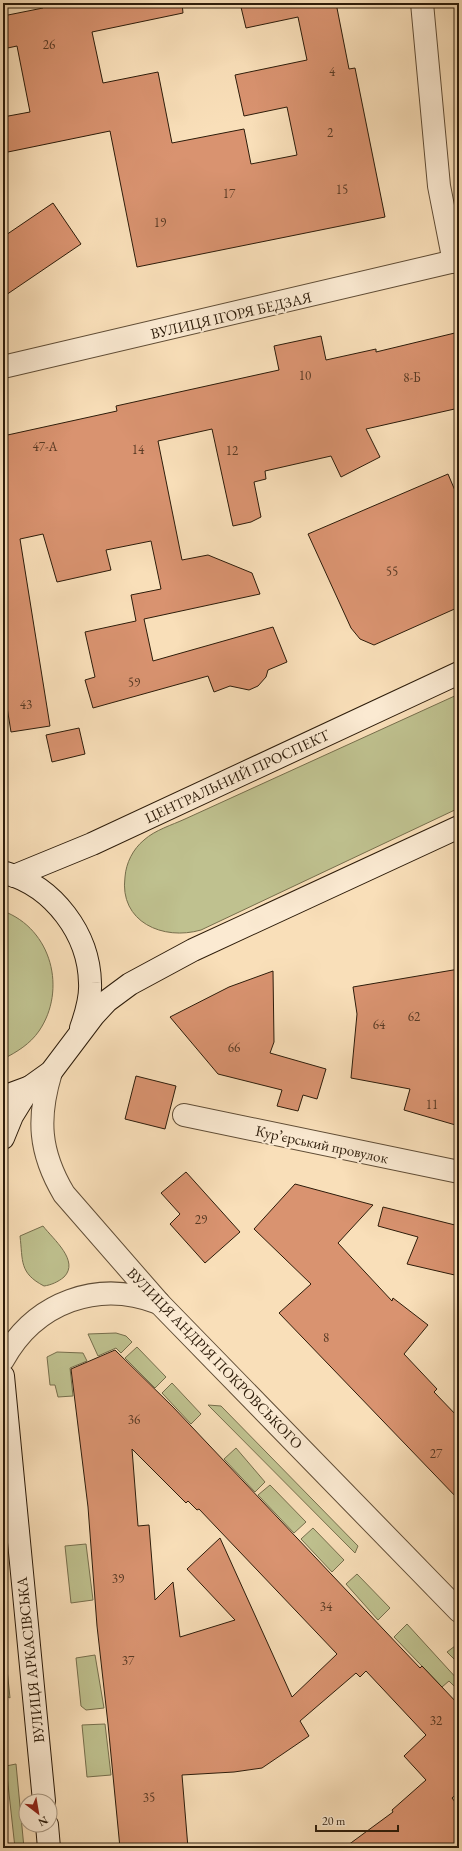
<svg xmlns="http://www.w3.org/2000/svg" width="462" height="1851" viewBox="0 0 462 1851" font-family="'EB Garamond',serif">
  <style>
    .green { fill: #bfc18f; stroke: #766e4c }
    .building { fill: #d99370; stroke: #2d1c0a; fill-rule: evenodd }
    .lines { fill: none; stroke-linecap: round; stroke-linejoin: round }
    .minor-casing { stroke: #604d36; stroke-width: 24 }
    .tertiary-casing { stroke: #604d36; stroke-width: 24 }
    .secondary-casing { stroke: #2d1c0a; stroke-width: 24 }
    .minor { stroke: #fbead2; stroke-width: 22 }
    .tertiary { stroke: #fbead2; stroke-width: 22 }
    .secondary { stroke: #fbead2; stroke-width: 22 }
    .labels { text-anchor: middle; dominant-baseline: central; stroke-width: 4; stroke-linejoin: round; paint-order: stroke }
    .number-label { font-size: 13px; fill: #583a24 }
    .street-label { font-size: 15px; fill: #2d1c0a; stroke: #fbead2 }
  </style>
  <rect width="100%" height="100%" fill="#f9dfb9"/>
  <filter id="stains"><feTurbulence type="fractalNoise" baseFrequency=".005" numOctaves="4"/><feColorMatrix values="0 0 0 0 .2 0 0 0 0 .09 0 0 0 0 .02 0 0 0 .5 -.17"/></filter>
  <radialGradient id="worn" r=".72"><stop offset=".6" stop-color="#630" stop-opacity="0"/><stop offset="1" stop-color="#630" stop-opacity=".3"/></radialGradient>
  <g class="green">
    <path d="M459,694V808L201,930C163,941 119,922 125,877C126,863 133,849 144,840C155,830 172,825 185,819Z"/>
    <path d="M3,911C52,929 67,990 39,1031C30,1044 17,1052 3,1059Z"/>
    <path d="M43,1226C53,1239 80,1261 64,1277C58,1282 51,1285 44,1286C19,1273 23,1261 20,1236Z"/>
    <polygon points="116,1333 126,1336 132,1342 121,1353 116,1348 98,1356 88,1334"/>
    <polygon points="137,1347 166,1377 155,1388 125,1358"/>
    <polygon points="57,1352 83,1353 87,1361 70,1368 73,1396 58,1397 55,1385 50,1385 47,1357"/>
    <polygon points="172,1383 201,1414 191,1424 162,1393"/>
    <polygon points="208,1405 221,1406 358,1546 355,1553"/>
    <polygon points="236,1448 265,1482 255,1492 224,1459"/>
    <polygon points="270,1485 306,1522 294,1533 258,1495"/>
    <polygon points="313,1528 344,1560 332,1572 301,1539"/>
    <polygon points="86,1544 93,1600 71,1603 65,1546"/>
    <polygon points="357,1574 390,1608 378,1620 346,1584"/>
    <polygon points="407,1624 459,1681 459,1687 457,1689 449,1681 442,1687 394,1637"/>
    <polygon points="3,1630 10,1698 3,1694"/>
    <polygon points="455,1646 459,1649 459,1664 447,1652"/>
    <polygon points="95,1655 104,1708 86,1710 81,1706 76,1658"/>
    <polygon points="105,1724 111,1775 87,1777 82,1725"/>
    <polygon points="16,1764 24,1848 15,1848 6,1766"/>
  </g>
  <g class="building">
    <polygon points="42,3 182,3 183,13 92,32 103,83 158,72 172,143 244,129 251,164 297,155 287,107 244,116 235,75 307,60 298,17 246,28 240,3 336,3 349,69 355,68 385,217 137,267 110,131 3,153 3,117 30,112 17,46 3,49 3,16 43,8"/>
    <polygon points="53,203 81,244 3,297 3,237"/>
    <polygon points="459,332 459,408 366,429 380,457 341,477 331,456 265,471 266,479 254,482 261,517 251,522 233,526 212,429 158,441 182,560 208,555 252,573 260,594 144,619 153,661 273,627 287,662 268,670 266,677 258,686 249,690 230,686 214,692 208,676 93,708 85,680 95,677 85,632 136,621 131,595 161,589 151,541 106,550 111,570 57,582 43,534 20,539 50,726 11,732 3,682 3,436 117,411 116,406 279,370 274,346 321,336 326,360 376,349 376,352"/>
    <polygon points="448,474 459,500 459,607 374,645 360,639 351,628 308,534"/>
    <polygon points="79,728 85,754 52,762 46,735"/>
    <polygon points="459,969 459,1126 404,1110 410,1089 351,1078 357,1014 353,987"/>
    <polygon points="273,971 274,1042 270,1053 326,1069 317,1099 303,1095 298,1111 277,1106 282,1090 218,1074 170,1017 229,987"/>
    <polygon points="136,1076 176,1086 165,1129 125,1119"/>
    <polygon points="186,1172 240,1232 205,1263 170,1224 180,1214 161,1193"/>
    <polygon points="295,1184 373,1205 338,1243 392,1301 393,1298 428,1325 404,1354 437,1389 434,1392 459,1418 459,1500 279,1313 311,1284 254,1229"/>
    <polygon points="383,1207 459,1226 459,1276 407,1264 418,1237 378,1226"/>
    <path d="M115,1350L173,1407L420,1668L422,1666L459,1705V1792L452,1798L459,1807V1848H344L393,1812L392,1810L426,1780L404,1756L426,1735L366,1671L360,1677L356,1673L300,1721L309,1736L262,1768L234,1772L182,1775L188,1848H120L108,1724L97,1626L88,1507L71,1369ZM132,1449L186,1503L188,1501L197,1510L199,1509L337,1654L292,1697L220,1538L187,1569L235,1620L180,1637L173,1582L155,1600L149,1525L138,1526Z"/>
  </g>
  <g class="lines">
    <g class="minor-casing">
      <g id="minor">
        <polyline points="422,3 439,186 454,262"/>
        <polyline points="3,367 459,260"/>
        <polyline points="184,1115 459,1172"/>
      </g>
    </g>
    <g class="tertiary-casing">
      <g id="tertiary">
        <path d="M51,1072C37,1118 39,1152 64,1194L159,1303L459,1611"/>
        <path d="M3,1360C35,1302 98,1279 159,1303"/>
      </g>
    </g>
    <g class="secondary-casing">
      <g id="secondary">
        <path d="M6,873C54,887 89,934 90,983C91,998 86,1014 81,1028"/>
        <polyline points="14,876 92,844 459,673"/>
        <polyline points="3,1097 30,1087 51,1072 94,1015 107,1001 130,984 193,950 459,827"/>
        <polyline points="3,1138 12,1116 30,1087"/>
        <polyline points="3,1376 44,1801"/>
        <polyline points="47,1825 49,1848"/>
      </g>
    </g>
    <use href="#minor" class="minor"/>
    <use href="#tertiary" class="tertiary"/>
    <use href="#secondary" class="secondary"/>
  </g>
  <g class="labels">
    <g class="number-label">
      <text x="49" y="44">26</text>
      <text x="332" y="71">4</text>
      <text x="330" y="132">2</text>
      <text x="342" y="189">15</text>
      <text x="229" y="193">17</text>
      <text x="160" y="222">19</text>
      <text x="305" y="375">10</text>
      <text x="412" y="377">8-Б</text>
      <text x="45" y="446">47-А</text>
      <text x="138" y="449">14</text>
      <text x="232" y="450">12</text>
      <text x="392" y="571">55</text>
      <text x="134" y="682">59</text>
      <text x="26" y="704">43</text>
      <text x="414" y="1016">62</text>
      <text x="379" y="1024">64</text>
      <text x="234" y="1047">66</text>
      <text x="432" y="1104">11</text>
      <text x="201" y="1219">29</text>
      <text x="326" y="1337">8</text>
      <text x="134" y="1419">36</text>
      <text x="436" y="1453">27</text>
      <text x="118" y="1578">39</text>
      <text x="326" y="1606">34</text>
      <text x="128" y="1660">37</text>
      <text x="436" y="1720">32</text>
      <text x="149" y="1797">35</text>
    </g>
    <g class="street-label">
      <text transform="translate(231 315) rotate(-13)">ВУЛИЦЯ ІГОРЯ БЕДЗАЯ</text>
      <text transform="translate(237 776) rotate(-25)">ЦЕНТРАЛЬНИЙ ПРОСПЕКТ</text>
      <text transform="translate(322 1144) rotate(12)">Курʼєрський провулок</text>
      <text transform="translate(215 1358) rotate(46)">ВУЛИЦЯ АНДРІЯ ПОКРОВСЬКОГО</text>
      <text transform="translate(30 1660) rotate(-96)">ВУЛИЦЯ АРКАСІВСЬКА</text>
    </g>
  </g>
  <rect width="462" height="1851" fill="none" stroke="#f9dfb9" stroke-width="16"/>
  <rect x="4" y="4" width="454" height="1843" fill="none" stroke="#2d1c0a" stroke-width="2"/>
  <rect x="8" y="8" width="446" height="1835" fill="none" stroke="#2d1c0a"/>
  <g transform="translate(38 1813) rotate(149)"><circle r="19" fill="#fbead2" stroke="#a99882"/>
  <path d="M0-3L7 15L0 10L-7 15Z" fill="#8f2418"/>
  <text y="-6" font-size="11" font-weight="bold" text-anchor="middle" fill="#2d1c0a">N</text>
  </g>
  <path d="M316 1825v6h82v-6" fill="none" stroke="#2d1c0a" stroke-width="2"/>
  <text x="322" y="1825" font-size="12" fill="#2d1c0a" stroke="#fbead2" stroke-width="3" paint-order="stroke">20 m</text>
  <rect width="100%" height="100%" filter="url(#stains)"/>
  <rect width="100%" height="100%" fill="url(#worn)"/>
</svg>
